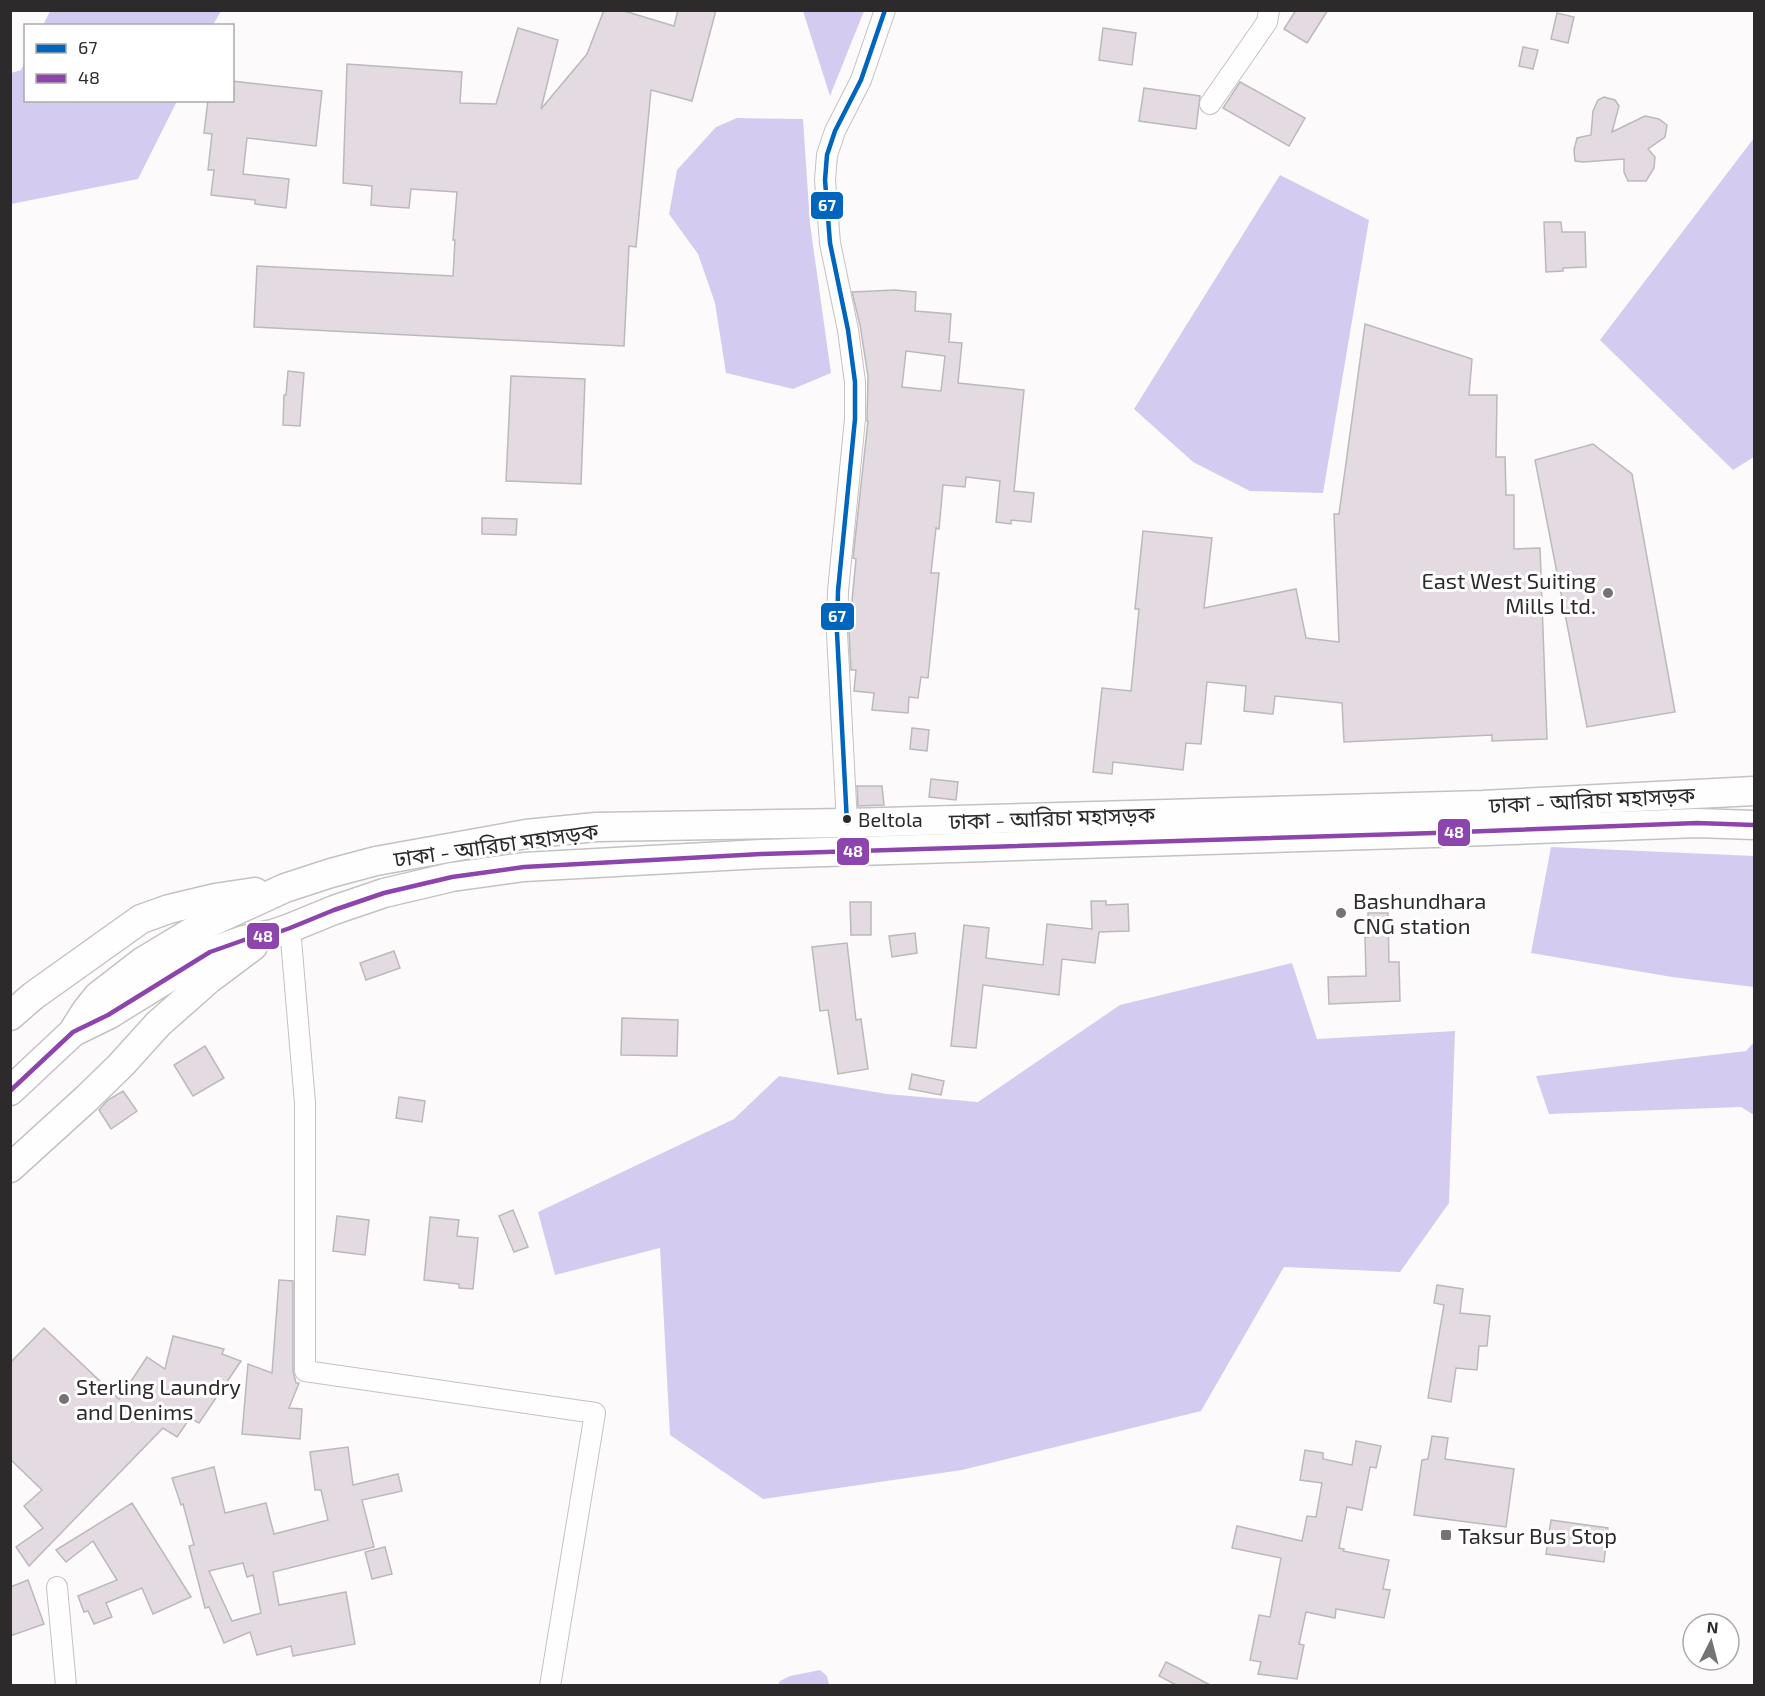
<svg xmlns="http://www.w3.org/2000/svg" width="1765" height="1696" viewBox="0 0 1765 1696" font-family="'Exo 2','Noto Sans Bengali',sans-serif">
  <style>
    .water { fill: #d4ccf0 }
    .building { fill: #e4dae2; stroke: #bbb9ba; stroke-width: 1.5; fill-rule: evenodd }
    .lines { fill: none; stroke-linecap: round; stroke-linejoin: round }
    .minor-casing { stroke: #c4c1c2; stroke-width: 22 }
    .highway-casing { stroke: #c4c1c2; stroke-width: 31 }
    .minor { stroke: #fffefe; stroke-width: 20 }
    .highway { stroke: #fffefe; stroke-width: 28 }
    .bus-1-casing { stroke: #fff; stroke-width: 9 }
    .bus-2-casing { stroke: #fff; stroke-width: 9 }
    .bus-1 { stroke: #0065bd; stroke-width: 4.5 }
    .bus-2 { stroke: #8e44ad; stroke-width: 4.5 }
    .poi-dot { fill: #767374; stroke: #fff; stroke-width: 2 }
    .bus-dot { fill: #2d2a2b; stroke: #fff; stroke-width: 2 }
    .labels { text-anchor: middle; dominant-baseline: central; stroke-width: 6; stroke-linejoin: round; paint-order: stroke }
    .bus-label { font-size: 20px; fill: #2d2a2b; stroke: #fff; text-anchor: start }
    .poi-label { font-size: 22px; fill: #2d2a2b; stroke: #fff; text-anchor: start }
    .street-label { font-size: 22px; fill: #2d2a2b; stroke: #fff }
    .line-badge { stroke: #fff; stroke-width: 2 }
    .badge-label { font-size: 16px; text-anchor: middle; font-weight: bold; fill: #fff }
  </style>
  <rect width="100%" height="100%" fill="#fdfafb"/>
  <g class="water">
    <polygon points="50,11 50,10 221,11 213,25 43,25"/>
    <polygon points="803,11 864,11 830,96"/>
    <polygon points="25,61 26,100 177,101 138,179 11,204 11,73 21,70"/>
    <polygon points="737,118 803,119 810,224 831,373 793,389 726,373 715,303 698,254 669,214 677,170 716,127"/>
    <polygon points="1754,138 1754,457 1733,470 1600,340"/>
    <polygon points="1280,175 1369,220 1323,493 1250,491 1193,462 1134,409"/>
    <polygon points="1551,847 1754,856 1754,987 1672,977 1531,953"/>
    <polygon points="1292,963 1317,1039 1455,1031 1449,1203 1400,1272 1284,1267 1201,1411 962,1470 763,1499 670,1435 660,1248 555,1275 538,1212 734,1119 779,1076 887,1094 978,1102 1120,1005"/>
    <polygon points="1754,1042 1754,1115 1741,1107 1549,1114 1536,1076 1746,1051"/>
    <polygon points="820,1670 827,1676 829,1685 778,1685 780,1681 790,1676"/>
  </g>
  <g class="building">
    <polygon points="604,10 621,10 674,26 678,10 716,10 692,101 651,90 636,247 629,246 624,346 254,327 257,266 453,276 455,240 453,240 457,192 411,189 409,208 393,207 371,205 372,186 343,183 347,64 462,72 460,103 496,104 518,28 558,40 541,109 587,54"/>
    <polygon points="1296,10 1328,10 1307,43 1284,29"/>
    <polygon points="1557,13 1574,17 1568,43 1551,39"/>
    <polygon points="1103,28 1136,33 1132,65 1099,60"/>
    <polygon points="1523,47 1538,50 1533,69 1519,66"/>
    <polygon points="232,81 322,91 316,146 247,138 243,174 289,179 286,208 255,204 255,200 211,195 214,170 208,170 212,134 204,133 208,100 232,100"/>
    <polygon points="1240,82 1305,118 1289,146 1223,108"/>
    <polygon points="1144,88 1200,96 1196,129 1139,121"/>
    <polygon points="1604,97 1615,100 1619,106 1612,132 1645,116 1659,119 1667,125 1665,137 1648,149 1655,157 1654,168 1646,181 1628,181 1624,172 1624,159 1583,162 1575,161 1574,150 1577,138 1591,135 1593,111 1598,100"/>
    <polygon points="1544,222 1561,222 1562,232 1585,232 1586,267 1563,268 1563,271 1546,272"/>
    <path d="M895,290L916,292L915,311L951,314L949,342L962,343L958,383L1024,390L1014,491L1034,493L1031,522L1011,520V524L996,522L1000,481L966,477L965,487L943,485L939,529L936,528L931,573H939L928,678L921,677L918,698L909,697L908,713L872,710L874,693L854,691L856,670H851L849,633L856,559L853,558L868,421H867L868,376L860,325L852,292ZM906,351L945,356L941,391L902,387Z"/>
    <polygon points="1365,324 1472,359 1469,395 1497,395 1496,457 1505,457 1506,495 1514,495 1514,549 1540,548 1547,739 1492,741 1492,735 1344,742 1342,703 1275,696 1273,714 1244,711 1246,686 1207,682 1201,744 1186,743 1183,770 1113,762 1112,774 1093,772 1102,688 1131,691 1139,609 1135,609 1143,531 1212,538 1204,608 1296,589 1306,638 1339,642 1334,514 1339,514"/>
    <polygon points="288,371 304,373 300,426 283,425 284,395 286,395"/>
    <polygon points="511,376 585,379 581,484 506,481"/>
    <polygon points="1593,444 1632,474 1675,712 1587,727 1535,460"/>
    <polygon points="482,518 517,519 516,535 482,534"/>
    <polygon points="912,728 929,730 927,751 910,749"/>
    <polygon points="931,779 958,782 956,800 929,797"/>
    <polygon points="857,786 882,786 884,805 858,806"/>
    <polygon points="1091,901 1106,901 1106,905 1128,904 1129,931 1099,932 1095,963 1062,959 1059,995 983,985 976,1048 951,1046 964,925 989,928 986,958 1043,965 1047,924 1092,929"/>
    <polygon points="850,902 871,902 871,935 851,935"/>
    <polygon points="1368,913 1388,913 1389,962 1399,962 1400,1001 1329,1004 1328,977 1366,976 1365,937 1368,937"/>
    <polygon points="915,933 917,953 892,957 889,936"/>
    <polygon points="847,943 856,1020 861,1019 868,1069 838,1074 828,1010 820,1011 812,947"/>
    <polygon points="394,951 400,968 366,980 360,963"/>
    <polygon points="622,1018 678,1020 677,1056 621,1055"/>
    <polygon points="205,1046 224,1078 193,1096 174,1065"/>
    <polygon points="912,1074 944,1081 941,1095 909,1089"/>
    <polygon points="123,1091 137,1111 111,1129 99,1110 108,1100"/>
    <polygon points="399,1097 425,1101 422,1122 396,1118"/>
    <polygon points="513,1210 528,1247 514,1252 499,1216"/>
    <polygon points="337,1216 369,1220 365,1255 333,1251"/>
    <polygon points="430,1217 459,1220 457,1236 478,1238 473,1289 459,1288 459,1284 424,1280"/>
    <polygon points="279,1280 293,1281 293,1371 296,1383 299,1383 289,1408 302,1409 300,1439 242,1434 248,1364 272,1373"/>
    <polygon points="1437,1285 1463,1289 1460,1313 1490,1316 1487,1346 1479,1346 1477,1370 1456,1368 1451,1402 1428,1398 1444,1305 1434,1303"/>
    <polygon points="44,1328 119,1399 147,1357 165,1369 173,1336 224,1349 222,1354 241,1361 199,1423 190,1418 177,1437 163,1428 29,1566 16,1547 43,1528 24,1506 42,1490 10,1459 10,1363"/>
    <polygon points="1432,1436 1448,1438 1445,1459 1514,1469 1506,1527 1414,1515 1422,1460 1428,1459"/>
    <polygon points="1356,1441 1381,1446 1376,1468 1370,1467 1362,1510 1347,1507 1339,1548 1344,1549 1343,1551 1389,1560 1383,1589 1390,1590 1384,1618 1336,1609 1335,1618 1306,1612 1299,1644 1304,1645 1297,1679 1258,1674 1261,1662 1250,1660 1259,1615 1270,1617 1281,1558 1232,1548 1237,1526 1302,1541 1307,1516 1316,1517 1322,1483 1300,1480 1305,1450 1323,1453 1323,1459 1352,1465"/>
    <path d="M348,1447L353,1485L398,1474L402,1491L362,1500L374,1547L273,1572L279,1605L346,1592L355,1644L293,1656L291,1646L257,1655L250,1632L224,1643L209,1607L205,1608L189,1546L194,1545L183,1504L181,1505L172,1478L214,1467L225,1513L266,1503L274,1534L328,1520L321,1490H315L310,1452ZM243,1563L247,1577L253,1575L261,1613L232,1621L209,1571Z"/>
    <polygon points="132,1503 191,1597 153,1614 142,1588 106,1603 112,1617 94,1624 88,1611 84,1612 78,1596 117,1580 93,1541 66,1562 56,1550"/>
    <polygon points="1551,1520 1608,1528 1604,1562 1546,1554"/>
    <polygon points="385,1547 392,1574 372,1579 365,1552"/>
    <polygon points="28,1580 44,1624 10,1636 10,1587"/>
    <polygon points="1166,1662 1180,1669 1212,1686 1178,1686 1159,1676"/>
  </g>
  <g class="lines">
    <g class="minor-casing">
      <g id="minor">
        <polyline points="1210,104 1267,22 1269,10"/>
        <polyline points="847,823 837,633 838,591 855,419 855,382 848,330 830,243 825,180 827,155 835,131 861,80 885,10"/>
        <polyline points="290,928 305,1103 305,1371 595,1413 550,1686"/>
        <polyline points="57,1587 66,1686"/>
      </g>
    </g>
    <g class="highway-casing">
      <g id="highway">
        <polyline points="10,1016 33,996 141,919 169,909 215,898 255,892"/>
        <polyline points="74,1030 86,1011 98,996 142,962 200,927 285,888 331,873 376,861 526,834 596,827 847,823 1482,805 1754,791"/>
        <polyline points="10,1091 73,1032 108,1015 210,952 244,940 273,934 290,928 334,910 384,893 452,877 524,867 761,854 1434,833 1697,823 1754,825"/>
        <polyline points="10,1168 86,1099 121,1065 158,1024 209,979 253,946"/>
      </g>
    </g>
    <use href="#minor" class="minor"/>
    <use href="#highway" class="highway"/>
    <g class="bus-1-casing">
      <polyline id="bus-1" points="847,823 837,633 838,591 855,419 855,382 848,330 830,243 825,180 827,155 835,131 861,80 885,10"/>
    </g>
    <g class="bus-2-casing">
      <polyline id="bus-2" points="10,1091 73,1032 108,1015 210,952 244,940 273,934 290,928 334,910 384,893 452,877 524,867 761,854 1434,833 1697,823 1754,825"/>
    </g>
    <use href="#bus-1" class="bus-1"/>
    <use href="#bus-2" class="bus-2"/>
  </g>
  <g class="poi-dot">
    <circle cx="1608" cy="593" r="6"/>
    <circle cx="1341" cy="913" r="6"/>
    <circle cx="64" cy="1399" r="6"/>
    <rect x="1440" y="1529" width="12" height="12" rx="3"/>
  </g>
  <circle class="bus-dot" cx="847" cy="819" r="5"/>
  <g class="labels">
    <g class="bus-label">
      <text x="858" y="819">Beltola</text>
    </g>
    <g class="poi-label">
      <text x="1596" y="580" text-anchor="end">East West Suiting<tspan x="1596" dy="25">Mills Ltd.</tspan></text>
      <text x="1353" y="900">Bashundhara<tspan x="1353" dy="25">CNG station</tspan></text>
      <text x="76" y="1386">Sterling Laundry<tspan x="76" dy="25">and Denims</tspan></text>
      <text x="1458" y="1535">Taksur Bus Stop</text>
    </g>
    <g class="street-label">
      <text transform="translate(1592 799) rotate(-3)">ঢাকা - আরিচা মহাসড়ক</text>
      <text transform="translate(1052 817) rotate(-2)">ঢাকা - আরিচা মহাসড়ক</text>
      <text transform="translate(496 844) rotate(-8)">ঢাকা - আরিচা মহাসড়ক</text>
    </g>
  </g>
  <g class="line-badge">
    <rect x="810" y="191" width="34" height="29" rx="6" fill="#0065bd"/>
    <rect x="820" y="602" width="35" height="29" rx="6" fill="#0065bd"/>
    <rect x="1437" y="818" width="34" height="29" rx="6" fill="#8e44ad"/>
    <rect x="836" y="837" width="34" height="29" rx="6" fill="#8e44ad"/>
    <rect x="246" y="922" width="34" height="28" rx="6" fill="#8e44ad"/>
  </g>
  <g class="badge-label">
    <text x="827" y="211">67</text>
    <text x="837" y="622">67</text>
    <text x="1454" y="838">48</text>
    <text x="853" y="857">48</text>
    <text x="263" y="942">48</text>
  </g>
  <rect width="1765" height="1696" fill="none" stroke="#2d2a2b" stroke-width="24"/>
  <rect x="24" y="24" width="210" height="78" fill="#ffffff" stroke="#abaaaa" stroke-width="1.5"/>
  <rect x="36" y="44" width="30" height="9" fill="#0065bd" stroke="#abaaaa" stroke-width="1.5"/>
  <text x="78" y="54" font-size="18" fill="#2d2a2b">67</text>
  <rect x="36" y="74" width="30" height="9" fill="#8e44ad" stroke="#abaaaa" stroke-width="1.5"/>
  <text x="78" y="84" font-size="18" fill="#2d2a2b">48</text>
  <g transform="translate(1711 1642) rotate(6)"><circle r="28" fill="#ffffff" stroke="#abaaaa" stroke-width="1.5"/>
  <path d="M0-4.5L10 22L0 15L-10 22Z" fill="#767374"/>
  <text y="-9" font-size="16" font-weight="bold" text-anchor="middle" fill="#2d2a2b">N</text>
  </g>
</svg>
